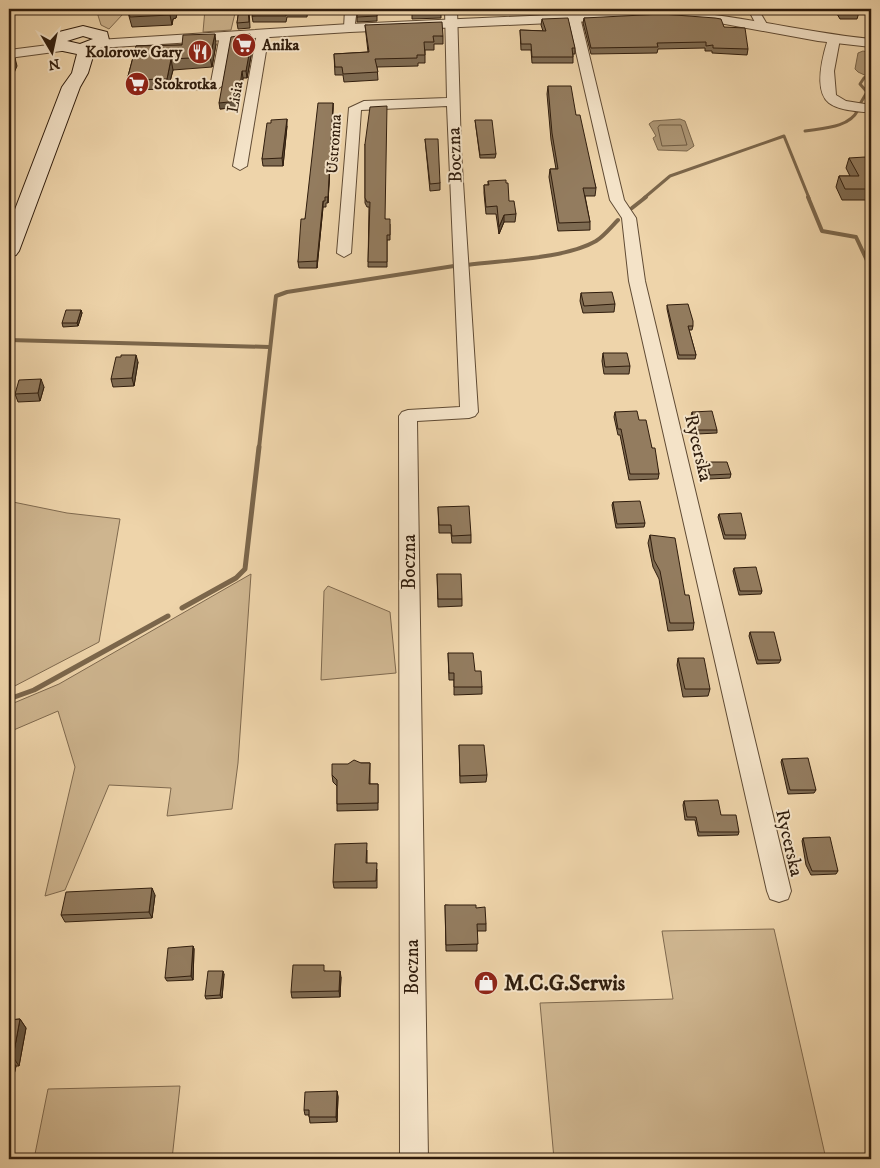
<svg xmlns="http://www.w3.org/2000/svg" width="880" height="1168" viewBox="0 0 880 1168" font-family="'IM FELL DW Pica',serif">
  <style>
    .green { fill: #ceb58f; stroke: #7f694e }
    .water { fill: #ad9675; stroke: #7b664b }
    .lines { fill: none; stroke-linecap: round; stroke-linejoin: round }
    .shore { stroke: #6e5a41; stroke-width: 1 }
    .stream-far2 { stroke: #7b664b; stroke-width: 3 }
    .stream-far1 { stroke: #7b664b; stroke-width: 4 }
    .stream { stroke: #7b664b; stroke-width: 5 }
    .minor-casing { stroke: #604b34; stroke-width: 2 }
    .tertiary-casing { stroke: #604b34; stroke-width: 2 }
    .secondary-casing { stroke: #301d0d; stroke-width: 2 }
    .minor { fill: #f4e3c8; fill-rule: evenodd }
    .tertiary { fill: #f4e3c8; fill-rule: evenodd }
    .secondary { fill: #f4e3c8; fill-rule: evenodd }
    .wall { fill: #7e6b52; stroke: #301d0d }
    .shaded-wall { fill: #675742; stroke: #301d0d }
    .building { fill: #937c5f; stroke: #301d0d }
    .labels { text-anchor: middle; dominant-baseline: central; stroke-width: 4; stroke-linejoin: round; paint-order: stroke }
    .far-poi-label { font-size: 16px; font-weight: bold; fill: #301d0d; stroke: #f4e3c8; text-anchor: start }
    .far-street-label { font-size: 16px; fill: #301d0d; stroke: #f4e3c8 }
    .street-label { font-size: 19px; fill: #301d0d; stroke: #f4e3c8 }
    .near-poi-label { font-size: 22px; font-weight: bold; fill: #301d0d; stroke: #f4e3c8; text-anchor: start }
  </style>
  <rect width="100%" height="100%" fill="#eed4aa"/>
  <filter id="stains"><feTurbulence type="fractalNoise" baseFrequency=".004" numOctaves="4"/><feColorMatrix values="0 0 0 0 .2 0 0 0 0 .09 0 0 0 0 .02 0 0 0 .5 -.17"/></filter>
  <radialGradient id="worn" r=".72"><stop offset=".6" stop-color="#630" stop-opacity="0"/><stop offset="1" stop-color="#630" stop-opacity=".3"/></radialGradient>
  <g class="green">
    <polygon points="96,9 123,14 109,29 101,25"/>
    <polygon points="205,9 236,9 231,30 203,32"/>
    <polygon points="13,502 67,513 120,519 99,642 9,689 9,504"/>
    <polygon points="251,574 238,763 232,809 167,816 171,788 109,785 65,890 45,896 75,767 58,711 9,732 9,705 59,684"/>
    <polygon points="328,586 390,612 396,673 321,680 324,591"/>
    <polygon points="774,929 826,1159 554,1159 540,1003 673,999 662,931"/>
    <polygon points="180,1086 172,1159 34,1159 48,1089"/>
  </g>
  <g class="water">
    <polygon points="863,51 871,53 871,78 858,72 855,69 858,53"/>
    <polygon points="680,119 685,121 694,146 687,151 658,150 653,138 656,136 649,124 653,121"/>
  </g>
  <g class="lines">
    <polygon class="shore" points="660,125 681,125 687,145 662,146 658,128"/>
    <g class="stream-far2">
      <polyline points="860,104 867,92 860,84 864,78 871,75"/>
      <path d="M805,131C823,128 849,128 858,110"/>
      <polyline points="644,198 670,176 784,136 809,198"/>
    </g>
    <g class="stream-far1">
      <polyline points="808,197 822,231 856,237 871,269"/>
      <polyline points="632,208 646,197"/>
      <path d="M467,265C503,260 565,259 596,241C604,236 611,227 618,220"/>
      <polyline points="9,340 269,347"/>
      <polyline points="259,448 276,296 287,292 454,266"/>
    </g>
    <g class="stream">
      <polyline points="182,608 236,578 245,569 259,447"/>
      <polyline points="9,699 34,690 168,616"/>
    </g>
    <g class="minor-casing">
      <g id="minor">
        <polygon points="345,9 357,9 354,30 346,30 344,28"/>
        <polygon points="445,9 457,9 461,151 478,412 475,416 469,418 417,421 428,1159 400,1159 399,416 402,412 408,410 460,407 447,106 361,110 351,253 344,257 337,253 349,108 364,101 447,98"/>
        <polygon points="748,9 758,9 768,26 766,28 758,28"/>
        <polygon points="865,9 871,9 871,14 867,13"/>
        <polygon points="574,14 580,17 624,200 636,218 645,281 791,891 788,899 779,902 770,899 767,891 629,281 622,218 610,200 568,17"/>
        <polygon points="263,30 269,33 247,166 240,170 233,166 257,33"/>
        <polygon points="226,32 232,35 222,86 216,90 189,89 187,86 189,83 211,82 220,35"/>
        <path d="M834,35L840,39L834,71L836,95L846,101L871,105V113C859,111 840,111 829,103C813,90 823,55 828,39Z"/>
      </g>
    </g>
    <g class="tertiary-casing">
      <g id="tertiary">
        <path d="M661,10C732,13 800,32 871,39V47L818,41L714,22L661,18L350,32L98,48L91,44L98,40L350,24Z"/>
        <polygon points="64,43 69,44 71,47 69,50 9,58 9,50"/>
      </g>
    </g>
    <g class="secondary-casing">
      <path id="secondary" d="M83,26L107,32L109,40L94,53L88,73L80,87L19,251L16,255L9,257V225L62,87L72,73L77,54L58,50L51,40L59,32ZM83,36L93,39L80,44L67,41Z"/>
    </g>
    <use href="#minor" class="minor"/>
    <use href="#tertiary" class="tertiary"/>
    <use href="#secondary" class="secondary"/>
  </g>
  <g class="wall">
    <polygon points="127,9 178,9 176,18 173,19 172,25 132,27"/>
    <polygon points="239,9 249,9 250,28 238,29 237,23"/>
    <polygon points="308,9 307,17 287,17 286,22 253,22 252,16"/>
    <polygon points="377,9 377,21 357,22 357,17"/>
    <polygon points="412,9 442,9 441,10 441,18 412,19"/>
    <polygon points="458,9 479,9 479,10 459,10"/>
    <polygon points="536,9 564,9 564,12 537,14"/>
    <polygon points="593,9 647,9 593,11"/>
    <polygon points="668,9 717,9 716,13"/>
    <polygon points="834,9 860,9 857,19 840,19"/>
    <polygon points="584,18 724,27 748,49 747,55 712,53 712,51 705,51 705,48 658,49 657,53 591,54 583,23"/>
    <polygon points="542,19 575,48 575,54 573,54 573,63 532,63 531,50 521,50 520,30 543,31 541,25"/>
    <polygon points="365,25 443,36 443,44 434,44 434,50 425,50 425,63 418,63 418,66 377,67 378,80 344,82 343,75 335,75 334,54 368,52"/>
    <polygon points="250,34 251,56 247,78 243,78 239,107 220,109"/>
    <polygon points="216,44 212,67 173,70 168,89 129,90 127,80 136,46"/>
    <polygon points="548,86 576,115 596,188 595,196 585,196 590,222 590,230 558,231 549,177 550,169 556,169 551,140 547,94"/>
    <polygon points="333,103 333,109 328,203 326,203 326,207 323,207 317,268 299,268 298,262 305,219"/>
    <polygon points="475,120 496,154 495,158 480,158"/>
    <polygon points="271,123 287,126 283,166 263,166 262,159"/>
    <polygon points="425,139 440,183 440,190 430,191"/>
    <polygon points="365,144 385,219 390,224 390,240 387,240 387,267 368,267 369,207 367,207 365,203"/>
    <polygon points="849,158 871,170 871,200 842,200 836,187 839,176 850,176 846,168"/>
    <polygon points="488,181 509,201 516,214 515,222 504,222 499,234 496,214 486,214 484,193 484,185 488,185"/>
    <polygon points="581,293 615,304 614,312 583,313 580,301"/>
    <polygon points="667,305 693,326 692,330 689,330 696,355 695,359 678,359 667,309"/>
    <polygon points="81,310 82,313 78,326 63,327 62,323"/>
    <polygon points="603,353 630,366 629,374 604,374 602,361"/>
    <polygon points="138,362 134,386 113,387 111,379"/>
    <polygon points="44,387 40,401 18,402 15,394"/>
    <polygon points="615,412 639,420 652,448 659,474 658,479 629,480 620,435 618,435 614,417"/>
    <polygon points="692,412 717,430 717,433 697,434 691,416"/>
    <polygon points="706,462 731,474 730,478 709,479 706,466"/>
    <polygon points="613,502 645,523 644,527 616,528 612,505"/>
    <polygon points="438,507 471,535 471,543 452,543 451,533 439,533"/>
    <polygon points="719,514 746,535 745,539 724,539 718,517"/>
    <polygon points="650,535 685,595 694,623 693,630 668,631 659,579 653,567 648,543"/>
    <polygon points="734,568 762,591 761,594 739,595 733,571"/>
    <polygon points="437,574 462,599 462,606 438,607"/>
    <polygon points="750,632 781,660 779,663 757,664 749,636"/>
    <polygon points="448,653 475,671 482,687 482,694 454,695 454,680 449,680"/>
    <polygon points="678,658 710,689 708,696 683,697 677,665"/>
    <polygon points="459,745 487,775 486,782 460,783"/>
    <polygon points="782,759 816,790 814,793 788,794 781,762"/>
    <polygon points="361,763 370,763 370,784 378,784 378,810 337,811 337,786 333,782 332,775"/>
    <polygon points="684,801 721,815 739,832 738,835 698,836 695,820 685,820 683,805"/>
    <polygon points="803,838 838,871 836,874 811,875 806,865 802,841"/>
    <polygon points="367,850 367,863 377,869 377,888 334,888 333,882"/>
    <polygon points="155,895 152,918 65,922 61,915"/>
    <polygon points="445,905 476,908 486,924 486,931 477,931 477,951 446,951"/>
    <polygon points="193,946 194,949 193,980 167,981 165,978"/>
    <polygon points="325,971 341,977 340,997 292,998 291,992"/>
    <polygon points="224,974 222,998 206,999 205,996"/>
    <polygon points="20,1019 26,1028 19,1066 16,1066 9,1097 9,1020"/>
    <polygon points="337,1091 338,1097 337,1122 310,1123 309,1115 305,1115 304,1110"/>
  </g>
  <g class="shaded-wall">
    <polygon points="171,9 178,9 176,18 173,19 172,25 170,15"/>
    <polygon points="215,34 216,44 212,67 210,57"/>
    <polygon points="250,34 251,56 247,78 246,71"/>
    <polygon points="15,58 17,66 11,80 9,72"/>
    <polygon points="171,59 173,70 168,89 167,79"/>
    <polygon points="242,71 243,78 239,107 220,109 219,103"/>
    <polygon points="333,103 333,109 328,203 328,197"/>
    <polygon points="287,119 287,126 283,166 282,158"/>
    <polygon points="323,201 323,207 317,268 317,261"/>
    <polygon points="504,215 504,222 499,234 499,227"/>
    <polygon points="81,310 82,313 78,326 77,323"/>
    <polygon points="136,355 138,362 134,386 132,378"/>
    <polygon points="41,379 44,387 40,401 38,393"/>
    <polygon points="152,888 155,895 152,918 149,912"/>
    <polygon points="193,946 194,949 193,980 191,976"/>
    <polygon points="223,971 224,974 222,998 220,995"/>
    <polygon points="340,971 341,977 340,997 339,991"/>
    <polygon points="20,1019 26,1028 19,1066 13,1057"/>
    <polygon points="10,1057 16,1066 9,1097 9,1063"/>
    <polygon points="337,1091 338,1097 337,1122 336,1117"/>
  </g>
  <g class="building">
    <polygon points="128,9 171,9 170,15 130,17"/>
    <polygon points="239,9 248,9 249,22 237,23"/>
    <polygon points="254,9 307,9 307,11 286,11 286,16 252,16"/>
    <polygon points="358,9 377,9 377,16 357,17"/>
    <polygon points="412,9 440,9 441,10 412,11"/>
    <polygon points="839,9 857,9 859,12 841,12"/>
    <polygon points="662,14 715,18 721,19 724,27 745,28 748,49 713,48 713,45 706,46 706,42 657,43 658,47 591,48 584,18"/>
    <polygon points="568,18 575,48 572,48 573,57 532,57 531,44 521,44 520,30 546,31 542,19"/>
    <polygon points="442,22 443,36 433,36 434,42 424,42 425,55 417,55 417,58 375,59 378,72 343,74 342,67 335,67 334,54 369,52 365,25"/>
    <polygon points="215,34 210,57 171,59 167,79 127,80 136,46 182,45 183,35"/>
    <polygon points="250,34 250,49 246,71 242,71 238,101 219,103 231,37"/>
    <polygon points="9,58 15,58 9,72"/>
    <polygon points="548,86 571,86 576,115 580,115 596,188 583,188 590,222 559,223 550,169 558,169 552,133"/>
    <polygon points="318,103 333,103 328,197 325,197 325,201 323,201 317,261 298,262 301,219 305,219"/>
    <polygon points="387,106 385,219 390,219 390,235 387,235 387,262 368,262 370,202 367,202 365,198 365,144 370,107"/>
    <polygon points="287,119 282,158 262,159 267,123 271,123 271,120"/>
    <polygon points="475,120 492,120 496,154 480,155"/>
    <polygon points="425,139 438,139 440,183 430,184"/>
    <polygon points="865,157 871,170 871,189 845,189 839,176 859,176 849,158"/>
    <polygon points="506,180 506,183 508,183 509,201 514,201 516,214 504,215 499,227 497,206 486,207 484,185 489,185 488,181"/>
    <polygon points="612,292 615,304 584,306 581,293"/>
    <polygon points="688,304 693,321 693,326 688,326 696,355 679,355 667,305"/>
    <polygon points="66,310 81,310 77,323 62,323"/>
    <polygon points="603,353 627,353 630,366 605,367"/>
    <polygon points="121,355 136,355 132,378 111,379 116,357 121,357"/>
    <polygon points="41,379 38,393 15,394 19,380"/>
    <polygon points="637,411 639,420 646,420 652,448 655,448 659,474 630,474 621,429 618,429 615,412"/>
    <polygon points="712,411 717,430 698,430 692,412"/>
    <polygon points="706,462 727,462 731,474 710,475"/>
    <polygon points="640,501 645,523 617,524 613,502"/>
    <polygon points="469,506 471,535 452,536 451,525 439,525 438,507"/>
    <polygon points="741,513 746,535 725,535 719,514"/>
    <polygon points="650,535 675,538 685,595 689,595 694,623 670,623 660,571 654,560"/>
    <polygon points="756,567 762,591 740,591 734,568"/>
    <polygon points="437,574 461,574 462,599 438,599"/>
    <polygon points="750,632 774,632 781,660 758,660"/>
    <polygon points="448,653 473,653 475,671 481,671 482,687 454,687 454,673 449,673"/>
    <polygon points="678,658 704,658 710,689 685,689"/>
    <polygon points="459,745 484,745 487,775 460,776"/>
    <polygon points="808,758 816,790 790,790 782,759"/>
    <polygon points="354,760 361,763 370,763 369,784 378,784 378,803 337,804 337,780 332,775 332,764 348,764"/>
    <polygon points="718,800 721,815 736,815 739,832 699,832 696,817 687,817 684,801"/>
    <polygon points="830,837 838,871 812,871 808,861 803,838"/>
    <polygon points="367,843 366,863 377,863 376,881 333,882 335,844"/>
    <polygon points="152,888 149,912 61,915 66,892"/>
    <polygon points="445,905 476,905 476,908 485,907 486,924 477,924 478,944 446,945"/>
    <polygon points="193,946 191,976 165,978 168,948"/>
    <polygon points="293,965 324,965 324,971 340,971 339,991 291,992"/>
    <polygon points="208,971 223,971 220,995 205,996"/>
    <polygon points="20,1019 13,1057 10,1057 9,1063 9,1020"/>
    <polygon points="337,1091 336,1117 309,1117 309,1110 304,1110 305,1092"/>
  </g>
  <defs>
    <g id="supermarket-disc" transform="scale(1.25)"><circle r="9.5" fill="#8f2418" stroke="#f4e3c8"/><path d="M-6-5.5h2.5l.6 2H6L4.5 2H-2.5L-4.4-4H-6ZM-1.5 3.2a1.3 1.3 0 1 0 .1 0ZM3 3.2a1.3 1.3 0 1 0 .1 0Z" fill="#fff"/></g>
    <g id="restaurant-disc" transform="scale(1.25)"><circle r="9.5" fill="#8f2418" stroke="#f4e3c8"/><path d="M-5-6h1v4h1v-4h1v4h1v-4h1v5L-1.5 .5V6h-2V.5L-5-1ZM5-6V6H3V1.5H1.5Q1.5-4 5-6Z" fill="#fff"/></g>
    <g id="shop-disc" transform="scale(1.25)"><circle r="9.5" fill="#8f2418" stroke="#f4e3c8"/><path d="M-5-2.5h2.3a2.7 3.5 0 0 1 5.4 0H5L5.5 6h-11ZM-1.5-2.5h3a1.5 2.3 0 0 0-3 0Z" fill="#fff"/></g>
  </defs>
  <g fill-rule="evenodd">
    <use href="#supermarket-disc" x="244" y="45"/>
    <use href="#restaurant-disc" x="200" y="52"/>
    <use href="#supermarket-disc" x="137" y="84"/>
    <use href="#shop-disc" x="486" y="983"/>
  </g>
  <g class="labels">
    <g class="far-poi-label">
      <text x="262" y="45">Anika</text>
      <text x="182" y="52" text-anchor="end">Kolorowe Gary</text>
      <text x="154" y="84">Stokrotka</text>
    </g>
    <g class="far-street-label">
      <text transform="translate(235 97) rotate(-80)">Lisia</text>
      <text transform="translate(334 144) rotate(-86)">Ustronna</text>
    </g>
    <g class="street-label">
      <text transform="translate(455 155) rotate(-92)">Boczna</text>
      <text transform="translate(698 448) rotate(77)">Rycerska</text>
      <text transform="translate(409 562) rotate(-90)">Boczna</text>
      <text transform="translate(789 843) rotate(77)">Rycerska</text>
      <text transform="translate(412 967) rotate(-90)">Boczna</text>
    </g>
    <g class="near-poi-label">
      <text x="504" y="983">M.C.G.Serwis</text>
    </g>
  </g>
  <rect width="880" height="1168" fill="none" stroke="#eed4aa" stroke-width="30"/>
  <rect x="10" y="10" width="860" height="1148" fill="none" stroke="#301d0d" stroke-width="2.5"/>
  <rect x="15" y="15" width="850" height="1138" fill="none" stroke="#301d0d"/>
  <g transform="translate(52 52) rotate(171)" stroke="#f4e3c8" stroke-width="4" paint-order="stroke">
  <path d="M0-4L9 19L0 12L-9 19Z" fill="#301d0d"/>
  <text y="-8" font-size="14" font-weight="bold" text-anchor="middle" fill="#301d0d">N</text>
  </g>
  <rect width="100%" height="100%" filter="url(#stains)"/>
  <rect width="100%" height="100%" fill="url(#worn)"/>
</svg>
